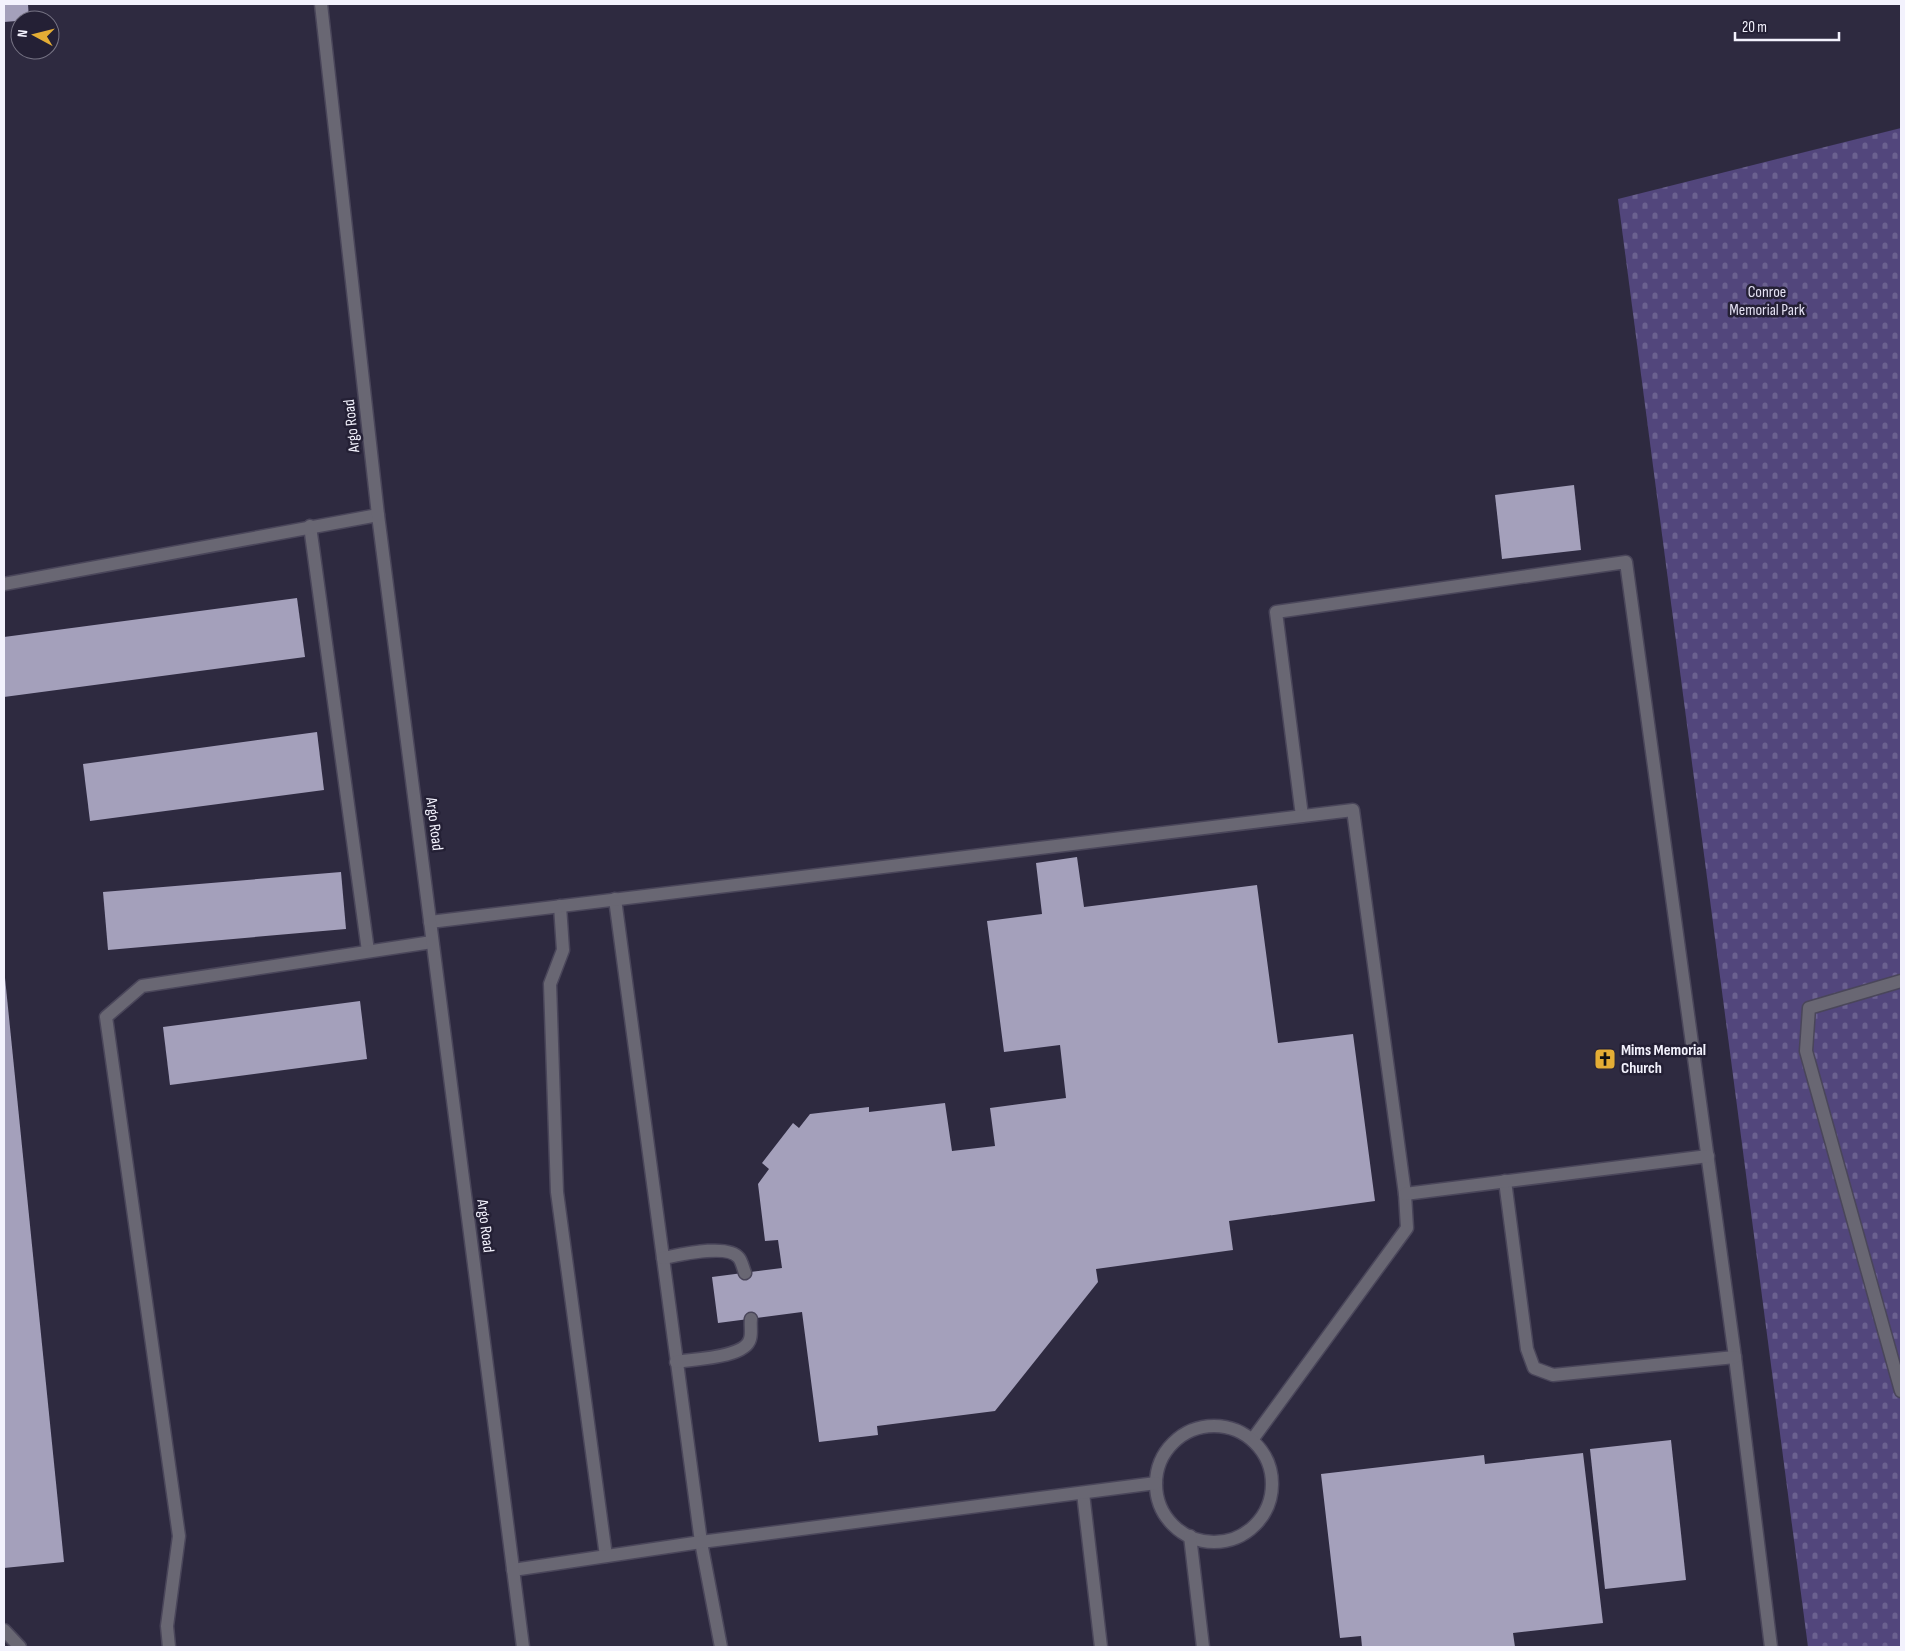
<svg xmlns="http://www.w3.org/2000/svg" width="1905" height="1651" viewBox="0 0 1905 1651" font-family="'Sofia Sans Condensed',sans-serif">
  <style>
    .cemetery { fill: url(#cemetery-stones) }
    .building { fill: #a4a0bb }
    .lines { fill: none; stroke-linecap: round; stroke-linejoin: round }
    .service-casing { stroke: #4a465a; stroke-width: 15 }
    .minor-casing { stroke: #4a465a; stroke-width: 15 }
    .service { stroke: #696773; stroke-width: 12 }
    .minor { stroke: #696773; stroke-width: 12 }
    .labels { text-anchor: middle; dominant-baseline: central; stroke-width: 5; stroke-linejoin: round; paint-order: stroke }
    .park-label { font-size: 16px; fill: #e4e1f3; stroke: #242035 }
    .street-label { font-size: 16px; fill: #f3f2fd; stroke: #242035 }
    .poi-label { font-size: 16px; font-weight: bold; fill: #f3f2fd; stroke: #242035; text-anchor: start }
  </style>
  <defs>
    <pattern id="cemetery-stones" width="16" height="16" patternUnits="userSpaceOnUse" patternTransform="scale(1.25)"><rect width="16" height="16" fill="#52467c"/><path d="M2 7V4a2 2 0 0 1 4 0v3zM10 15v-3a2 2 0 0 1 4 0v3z" fill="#6b6190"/></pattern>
  </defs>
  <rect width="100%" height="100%" fill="#2e2a40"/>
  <polygon class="cemetery" points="1901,128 1901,1647 1808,1647 1618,199"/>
  <g class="building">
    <polygon points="4,4 28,4 29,20 4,22"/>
    <polygon points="1574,485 1581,550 1502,559 1495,495"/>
    <polygon points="297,598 305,657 4,697 4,637"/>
    <polygon points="317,732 324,790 90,821 83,764"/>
    <polygon points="1077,857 1084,907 1257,885 1278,1043 1353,1034 1375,1201 1229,1221 1233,1250 1096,1269 1098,1282 995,1411 877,1426 878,1435 819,1442 802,1312 718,1323 712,1277 782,1268 778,1240 765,1241 758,1184 769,1169 762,1163 793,1123 799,1128 810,1114 869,1107 869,1112 945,1103 952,1151 995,1146 990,1108 1066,1098 1060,1045 1004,1052 987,921 1042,914 1036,863"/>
    <polygon points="341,872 346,929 108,950 103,892"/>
    <polygon points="4,968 64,1562 4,1568"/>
    <polygon points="360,1001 367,1059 170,1085 163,1027"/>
    <polygon points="1671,1440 1686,1580 1605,1589 1590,1449"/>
    <polygon points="1583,1453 1603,1623 1513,1633 1515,1647 1362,1647 1361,1636 1340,1638 1321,1474 1484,1455 1485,1464"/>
  </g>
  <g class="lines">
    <g class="service-casing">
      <g id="service">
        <polyline points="310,526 368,951"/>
        <polyline points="4,584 378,515"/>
        <polyline points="1302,816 1276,612 1626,562 1735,1357 1771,1647"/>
        <polyline points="615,899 701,1542 721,1647"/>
        <polyline points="560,906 563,950 550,984 557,1192 606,1556"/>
        <polyline points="430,922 1353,810 1405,1194 1407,1228 1252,1440"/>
        <polyline points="1901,981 1809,1008 1806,1051 1901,1391"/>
        <polyline points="1505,1181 1527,1349 1534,1368 1553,1375 1735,1357"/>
        <polyline points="1405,1194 1708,1156"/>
        <path d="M663,1258C679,1255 728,1243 739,1258C742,1262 743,1268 745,1273"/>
        <path d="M676,1362C694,1359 745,1358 750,1339C752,1333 750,1325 751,1319"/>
        <circle cx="1214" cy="1484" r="58"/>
        <polyline points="1083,1493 1101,1647"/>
        <polyline points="1190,1536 1203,1647"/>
        <polyline points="513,1570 701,1542 1156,1483"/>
        <polyline points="4,1630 20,1647"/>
        <polyline points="169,1647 167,1626 179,1536 106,1017 142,986 432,942"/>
      </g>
    </g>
    <g class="minor-casing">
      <polyline id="minor" points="321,4 378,515 523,1647"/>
    </g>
    <use href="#service" class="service"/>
    <use href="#minor" class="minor"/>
  </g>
  <defs>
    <g id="church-square" transform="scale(1.125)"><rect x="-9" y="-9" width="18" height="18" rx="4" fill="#e4ad35" stroke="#242035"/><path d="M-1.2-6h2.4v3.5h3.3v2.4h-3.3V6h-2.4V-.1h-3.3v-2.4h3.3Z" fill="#111"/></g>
  </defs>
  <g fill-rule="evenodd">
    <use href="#church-square" x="1605" y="1059"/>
  </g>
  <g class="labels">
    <g class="park-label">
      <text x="1767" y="292">Conroe<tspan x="1767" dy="18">Memorial Park</tspan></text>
    </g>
    <g class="street-label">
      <text transform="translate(352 426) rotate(-96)">Argo Road</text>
      <text transform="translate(434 824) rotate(83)">Argo Road</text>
      <text transform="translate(485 1226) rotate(83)">Argo Road</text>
    </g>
    <g class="poi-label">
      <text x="1621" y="1050">Mims Memorial<tspan x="1621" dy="18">Church</tspan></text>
    </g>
  </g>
  <rect width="1905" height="1651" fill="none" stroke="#f3f2fd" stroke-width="10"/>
  <g transform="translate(35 35) rotate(277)"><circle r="24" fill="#242035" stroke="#777485"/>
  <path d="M0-4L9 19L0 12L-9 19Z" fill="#e4ad35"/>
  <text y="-8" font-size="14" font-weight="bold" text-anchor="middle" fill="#f3f2fd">N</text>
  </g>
  <path d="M1735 32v8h104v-8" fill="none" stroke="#f3f2fd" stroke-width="2.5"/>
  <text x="1742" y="32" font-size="15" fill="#f3f2fd" stroke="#242035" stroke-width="4" paint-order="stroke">20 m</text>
</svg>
